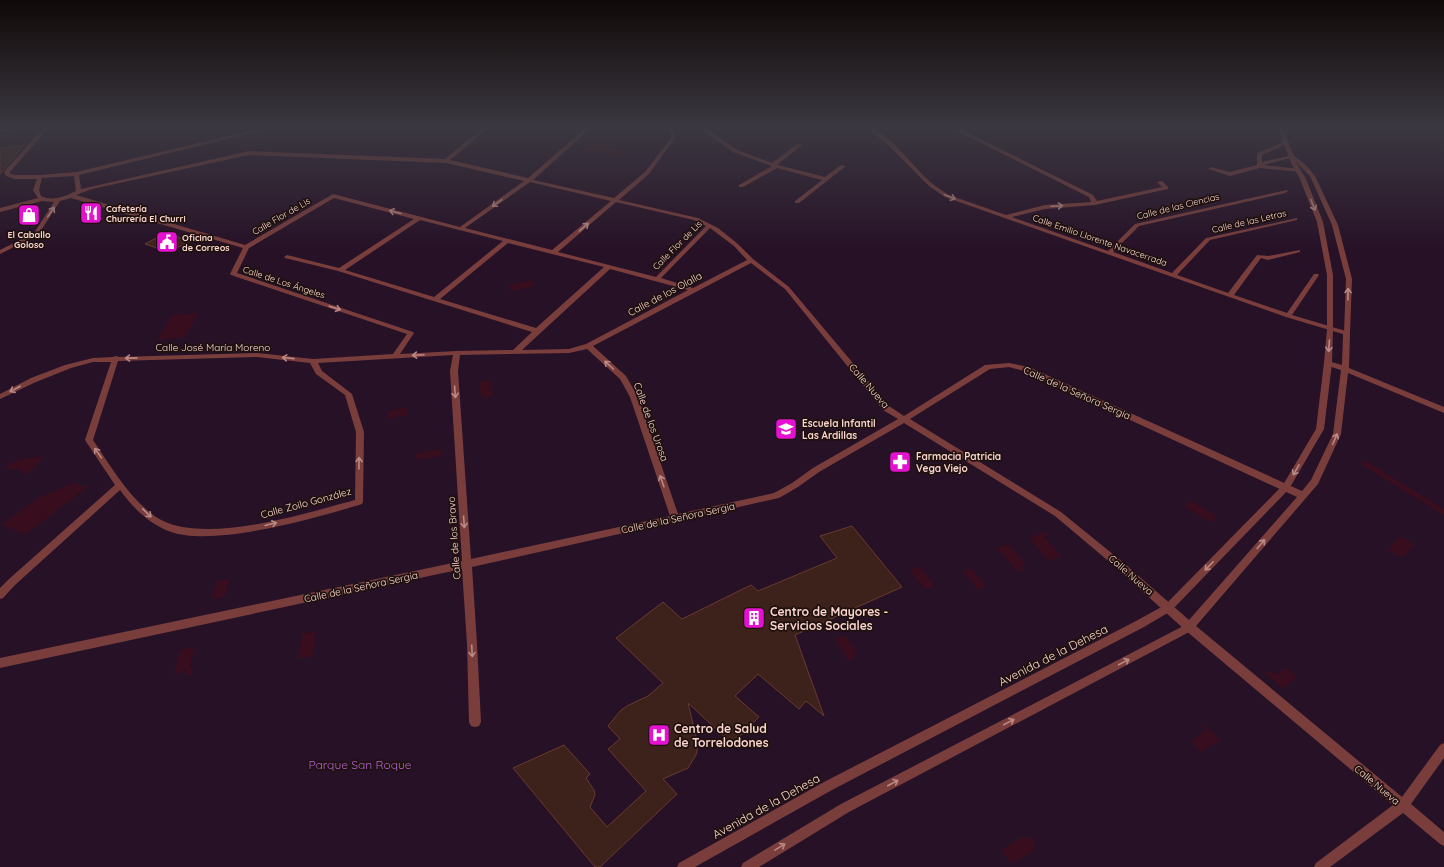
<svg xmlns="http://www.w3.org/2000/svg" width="1444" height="867" viewBox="0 0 1444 867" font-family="Quicksand,sans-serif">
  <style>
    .green { fill: #271127 }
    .water { fill: #380d1d }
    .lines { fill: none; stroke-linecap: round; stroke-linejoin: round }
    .stream { stroke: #380d1d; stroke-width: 5.5 }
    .building { fill: #3d221b; stroke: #683a2f }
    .minor { fill: #793e3c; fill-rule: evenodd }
    .tertiary { fill: #793e3c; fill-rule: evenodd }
    .oneway { stroke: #ba8986 }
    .labels { text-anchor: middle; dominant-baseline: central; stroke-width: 3.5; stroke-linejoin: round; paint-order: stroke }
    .far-street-label { font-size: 9px; fill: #fbd4cf; stroke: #1e110e }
    .far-poi-label { font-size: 9px; font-weight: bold; fill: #fbd4cf; stroke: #1e110e; text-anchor: start }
    .street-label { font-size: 10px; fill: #fbd4cf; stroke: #1e110e }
    .poi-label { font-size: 10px; font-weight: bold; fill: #fbd4cf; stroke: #1e110e; text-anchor: start }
    .near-poi-label { font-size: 12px; font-weight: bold; fill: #fbd4cf; stroke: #1e110e; text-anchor: start }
    .near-street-label { font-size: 12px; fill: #fbd4cf; stroke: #1e110e }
    .near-park-label { font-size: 12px; fill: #b761d5; stroke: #1e110e }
  </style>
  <rect width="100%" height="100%" fill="#1e110e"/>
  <rect class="green" x="0" y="127" width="1444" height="740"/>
  <g class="water">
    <polygon points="600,143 606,145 609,150 618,153 613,156 605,155 607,152 605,151 594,154 585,151 585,149 590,144"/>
    <polygon points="532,280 535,286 511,291 508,285"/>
    <polygon points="198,313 185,337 157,340 172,315"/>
    <polygon points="490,380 493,394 487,398 481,396 479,382"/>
    <polygon points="408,407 408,415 388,419 388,411"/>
    <polygon points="441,449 441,456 418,460 414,457 418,453"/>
    <path d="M44,457L26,475L18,469H3C14,458 30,458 44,457Z"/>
    <polygon points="74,483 87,487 26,534 2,525 38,498"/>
    <polygon points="1191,501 1215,515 1214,516 1216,521 1209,521 1185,507"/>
    <polygon points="1044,532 1047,536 1044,537 1061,556 1049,561 1029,538"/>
    <polygon points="1399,537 1408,540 1414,545 1403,558 1388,550"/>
    <polygon points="1008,544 1026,564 1020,567 1023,570 1018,572 997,548"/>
    <polygon points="919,566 934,584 932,588 924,588 909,570"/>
    <polygon points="971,568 986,585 984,586 984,589 977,589 962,571"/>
    <polygon points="230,579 225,597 211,599 217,581"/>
    <polygon points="316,631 313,656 298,659 302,634"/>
    <polygon points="845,635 858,654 854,656 851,661 847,659 835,639"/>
    <polygon points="194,647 190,667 193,669 192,674 186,676 186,671 174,674 180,650"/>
    <polygon points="1286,668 1297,677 1283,688 1264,673 1268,671 1277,674"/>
    <polygon points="1204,724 1220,740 1201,752 1190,741 1206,731 1202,725"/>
    <polygon points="1024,836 1026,839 1030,838 1034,840 1035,844 1032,847 1034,850 1011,864 1001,850"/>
  </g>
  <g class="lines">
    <polyline class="stream" points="1365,464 1444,512"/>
  </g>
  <g class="building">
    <polygon points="24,145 0,174 0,148"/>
    <polygon points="166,233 190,241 169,252 145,244"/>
    <polygon points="852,526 902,587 795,635 824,716 806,701 799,709 758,674 735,696 759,717 732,744 688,703 698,745 696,755 688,768 663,779 677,794 600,867 595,867 513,768 564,745 590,774 586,778 594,790 595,795 590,807 607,827 646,791 608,749 620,739 608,726 621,710 629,705 648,696 663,683 616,638 663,602 682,619 751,585 758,591 837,558 820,536"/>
  </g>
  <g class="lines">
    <g class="minor">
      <path d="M44,127H49L10,172V174L15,175H40L76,172L267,127H277L79,175L81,189L249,151L445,159L484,127H489L450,160L528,178L587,127H592L533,180L614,198L645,172L671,138L669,127H673L675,138L649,174L619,200L698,218L718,228L738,244L753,259L789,287L889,406L904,416L985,365L1009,363L1029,367L1302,491L1311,480L1333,434L1341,370L1325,365L1324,363L1328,361L1342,365L1343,334L1286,317L945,197L929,186L886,143L865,127C884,127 912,165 926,178C933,185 941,190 949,195L1006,215L1045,205L1091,202L1089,197L949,127H956L1093,195L1097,201L1162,187L1157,182L1162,181L1168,187V189L1095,205L1045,209L1012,217L1108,251L1135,224L1287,190L1288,191L1285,193L1139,226L1113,252L1172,273L1206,238L1297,218V220L1210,240L1177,275L1228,293L1257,255L1268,256L1300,250V252L1268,260L1261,258L1234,295L1287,313L1314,274H1318L1319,275L1292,315L1349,332L1350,333L1349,368L1444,407V413L1348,373L1341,434L1318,484L1196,626L1402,797L1440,745L1444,743V758L1411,804L1444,832V846L1440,844L1403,813L1330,867H1314L1316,863L1393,805L1185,630L1119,570L1055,516L904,423L819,472L798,487L779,498L472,567L477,644L481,722L479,726L475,727L471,726L469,722L467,644L462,569L0,668V658L462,561L450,371L453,355L318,363L322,371L352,394L364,432L363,502L362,504C316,518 216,547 171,532C149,524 133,508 120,490L15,585L3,598L0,599V588L9,579L115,485L85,440L111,362H93L71,368L36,382L0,399V394L31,378L65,365L93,358L113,357L116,356L119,357L257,353L313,359L393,354L407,334L231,275L230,274L243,248L71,198L60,201L38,235L0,254V250L34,233L54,202L42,201L0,212V208L38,198L33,190L37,179H15L6,176L4,172ZM249,155L446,163L524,181L460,227L333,194L245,245L76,195L92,189ZM74,176L76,191C65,196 54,202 41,196L39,190L42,178ZM530,182L611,201L552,250L465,228ZM334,198L414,219L339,268L287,255L284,257L285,258L338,271L532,332L513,350L457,351L400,354L414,333L413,332L237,273L249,248ZM616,202L694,220L706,226L656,277L558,252ZM420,220L503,241L434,297L345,270ZM710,228L734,246L747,260L693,288L661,278ZM508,243L604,267L536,328L440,299ZM751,263L785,289L883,410L898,419L813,468L792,483L774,493L678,514L638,397L626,376L593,346ZM610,269L688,290L586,344L569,349L522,350ZM587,349L620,379L630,397L670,516L471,559L458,371L460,355L569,353ZM257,357L310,363L316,374L345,395L356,432L355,500C306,513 201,547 156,517C129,498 111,467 93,440L118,361ZM1009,367L1024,371L1297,497L1189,620L1125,564L1061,512L910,419L990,369Z"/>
      <polygon points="651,127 667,127 665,128"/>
      <polygon points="698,127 704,127 737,150 772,163 797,144 801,144 801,146 777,165 778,165 825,177 841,165 846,166 799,203 795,203 795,201 822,180 777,168 743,187 739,187 739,185 772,166 733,152"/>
      <polygon points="1287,141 1289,142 1289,143 1262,155 1262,162 1294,155 1294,157 1264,165 1299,169 1301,170 1301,172 1260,168 1230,176 1208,169 1211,167 1230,172 1257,165 1257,153"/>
    </g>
    <g class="tertiary">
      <polygon points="18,127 35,127 0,132 0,130"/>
      <polygon points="1277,127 1282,127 1294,156 1306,165 1315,176 1338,225 1352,279 1350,333 1347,335 1344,333 1346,279 1332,225 1310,176 1296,162 1306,179 1323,222 1333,275 1333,329 1332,363 1324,429 1289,489 1171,611 1144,627 832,790 695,867 677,867 679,863 824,782 1136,621 1165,605 1283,485 1316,429 1324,363 1327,329 1327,275 1317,222 1300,179 1292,165"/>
      <polygon points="1189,623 1193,624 1194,627 1193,630 849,812 759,867 741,867 743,863 841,804"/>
    </g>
  </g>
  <defs><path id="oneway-shaft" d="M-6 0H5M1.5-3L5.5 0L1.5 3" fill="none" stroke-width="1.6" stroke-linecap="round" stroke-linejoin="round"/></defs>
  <g class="oneway">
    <use href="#oneway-shaft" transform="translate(950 197) rotate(21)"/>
    <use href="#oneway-shaft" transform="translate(497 203) rotate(145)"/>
    <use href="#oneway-shaft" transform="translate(1313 205) rotate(69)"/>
    <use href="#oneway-shaft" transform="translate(1057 206) rotate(-3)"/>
    <use href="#oneway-shaft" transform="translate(51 212) rotate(-56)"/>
    <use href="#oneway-shaft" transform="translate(395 212) rotate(-165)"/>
    <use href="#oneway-shaft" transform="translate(584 227) rotate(-41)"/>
    <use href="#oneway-shaft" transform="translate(1348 294) rotate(-88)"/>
    <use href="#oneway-shaft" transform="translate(335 308) rotate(18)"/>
    <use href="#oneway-shaft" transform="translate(1329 346) rotate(94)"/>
    <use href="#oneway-shaft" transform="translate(418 355) rotate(177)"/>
    <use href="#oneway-shaft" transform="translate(131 358) rotate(179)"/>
    <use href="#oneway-shaft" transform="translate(288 358) rotate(-174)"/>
    <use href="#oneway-shaft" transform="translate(609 365) rotate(-138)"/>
    <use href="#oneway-shaft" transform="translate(15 389) rotate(152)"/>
    <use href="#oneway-shaft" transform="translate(455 392) rotate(86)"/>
    <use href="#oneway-shaft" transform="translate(1335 439) rotate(-67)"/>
    <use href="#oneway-shaft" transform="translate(98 453) rotate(-125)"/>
    <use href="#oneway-shaft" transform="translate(359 463) rotate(-89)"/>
    <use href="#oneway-shaft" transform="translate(1296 470) rotate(120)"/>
    <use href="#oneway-shaft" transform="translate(662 481) rotate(-109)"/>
    <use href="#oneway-shaft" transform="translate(147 513) rotate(44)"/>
    <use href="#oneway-shaft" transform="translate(464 522) rotate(86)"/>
    <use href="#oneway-shaft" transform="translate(271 524) rotate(-14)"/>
    <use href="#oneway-shaft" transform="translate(1261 544) rotate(-49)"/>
    <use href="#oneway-shaft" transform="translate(1209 566) rotate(134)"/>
    <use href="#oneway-shaft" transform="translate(472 651) rotate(87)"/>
    <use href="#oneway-shaft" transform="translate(1124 662) rotate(-28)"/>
    <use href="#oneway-shaft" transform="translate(1009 722) rotate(-28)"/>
    <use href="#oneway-shaft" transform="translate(893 783) rotate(-28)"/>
    <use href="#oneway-shaft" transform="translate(780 847) rotate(-31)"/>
  </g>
  <linearGradient id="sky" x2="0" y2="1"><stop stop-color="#100908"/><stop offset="0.51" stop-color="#3b3841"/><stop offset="1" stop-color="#3b3841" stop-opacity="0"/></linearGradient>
  <rect width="1444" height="249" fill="url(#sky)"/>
  <defs>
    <g id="restaurant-square" transform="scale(1.15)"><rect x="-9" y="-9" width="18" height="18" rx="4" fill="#e412d0" stroke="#1e110e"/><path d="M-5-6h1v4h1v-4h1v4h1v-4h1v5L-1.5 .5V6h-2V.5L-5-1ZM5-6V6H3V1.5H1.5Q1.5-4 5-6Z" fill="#fff"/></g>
    <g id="shop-square" transform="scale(1.15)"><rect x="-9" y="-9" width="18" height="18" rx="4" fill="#e412d0" stroke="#1e110e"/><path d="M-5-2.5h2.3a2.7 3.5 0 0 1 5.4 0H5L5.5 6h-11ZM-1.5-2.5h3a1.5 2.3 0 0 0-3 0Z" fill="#fff"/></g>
    <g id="civic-square" transform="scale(1.15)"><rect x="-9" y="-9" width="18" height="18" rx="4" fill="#e412d0" stroke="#1e110e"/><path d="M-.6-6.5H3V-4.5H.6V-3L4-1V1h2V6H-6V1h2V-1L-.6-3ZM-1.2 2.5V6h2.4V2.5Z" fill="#fff"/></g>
    <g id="school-square" transform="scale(1.15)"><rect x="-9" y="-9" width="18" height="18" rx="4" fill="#e412d0" stroke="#1e110e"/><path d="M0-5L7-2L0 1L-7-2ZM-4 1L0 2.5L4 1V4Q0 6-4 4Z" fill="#fff"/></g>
    <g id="pharmacy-square" transform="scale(1.15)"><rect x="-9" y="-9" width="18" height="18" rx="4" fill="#e412d0" stroke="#1e110e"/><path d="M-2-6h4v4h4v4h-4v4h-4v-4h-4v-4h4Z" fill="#fff"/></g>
    <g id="building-square" transform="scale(1.15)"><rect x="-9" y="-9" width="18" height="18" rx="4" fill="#e412d0" stroke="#1e110e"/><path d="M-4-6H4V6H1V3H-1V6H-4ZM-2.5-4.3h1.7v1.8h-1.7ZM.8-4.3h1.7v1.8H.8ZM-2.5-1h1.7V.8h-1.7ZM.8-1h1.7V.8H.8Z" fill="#fff"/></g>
    <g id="hospital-square" transform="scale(1.15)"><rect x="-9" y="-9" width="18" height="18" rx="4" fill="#e412d0" stroke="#1e110e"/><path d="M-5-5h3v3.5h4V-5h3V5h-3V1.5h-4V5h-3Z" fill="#fff"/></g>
  </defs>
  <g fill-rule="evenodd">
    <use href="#restaurant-square" x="91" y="213"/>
    <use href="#shop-square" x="29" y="215"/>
    <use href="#civic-square" x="167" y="242"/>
    <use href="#school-square" x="786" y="429"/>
    <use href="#pharmacy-square" x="900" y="462"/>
    <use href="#building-square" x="754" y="618"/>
    <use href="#hospital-square" x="659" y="735"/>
  </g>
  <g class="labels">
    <g class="far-street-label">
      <text transform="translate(1178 206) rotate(-14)">Calle de las Ciencias</text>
      <text transform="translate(281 216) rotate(-30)">Calle Flor de Lis</text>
      <text transform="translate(1249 221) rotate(-13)">Calle de las Letras</text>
      <text transform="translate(1100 240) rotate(19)">Calle Emilio Llorente Navacerrada</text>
      <text transform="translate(677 245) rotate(-45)">Calle Flor de Lis</text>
      <text transform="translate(284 282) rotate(18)">Calle de Los Ángeles</text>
    </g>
    <g class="far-poi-label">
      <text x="106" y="208">Cafetería<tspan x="106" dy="10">Churrería El Churri</tspan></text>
      <text x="29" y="234" text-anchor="middle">El Caballo<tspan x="29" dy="10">Goloso</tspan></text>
      <text x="182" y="237">Oficina<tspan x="182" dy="10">de Correos</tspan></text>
    </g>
    <g class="street-label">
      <text transform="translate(665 294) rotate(-28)">Calle de los Olalla</text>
      <text x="213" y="347">Calle José María Moreno</text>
      <text transform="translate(869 386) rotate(49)">Calle Nueva</text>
      <text transform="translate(1077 393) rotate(24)">Calle de la Señora Sergia</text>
      <text transform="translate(651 422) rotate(70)">Calle de los Urosa</text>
      <text transform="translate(306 503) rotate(-15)">Calle Zoilo González</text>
      <text transform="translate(678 518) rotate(-12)">Calle de la Señora Sergia</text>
      <text transform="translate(454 538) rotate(-94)">Calle de los Bravo</text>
      <text transform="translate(1131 575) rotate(41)">Calle Nueva</text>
      <text transform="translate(361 587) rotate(-12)">Calle de la Señora Sergia</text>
      <text transform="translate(1377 785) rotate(40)">Calle Nueva</text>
    </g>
    <g class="poi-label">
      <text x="802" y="423">Escuela Infantil<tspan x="802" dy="12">Las Ardillas</tspan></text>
      <text x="916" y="456">Farmacia Patricia<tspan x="916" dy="12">Vega Viejo</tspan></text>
    </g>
    <g class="near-poi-label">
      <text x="770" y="611">Centro de Mayores -<tspan x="770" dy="14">Servicios Sociales</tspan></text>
      <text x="674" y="728">Centro de Salud<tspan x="674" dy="14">de Torrelodones</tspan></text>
    </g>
    <g class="near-street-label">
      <text transform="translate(1053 655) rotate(-27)">Avenida de la Dehesa</text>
      <text transform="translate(766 806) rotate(-29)">Avenida de la Dehesa</text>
    </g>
    <g class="near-park-label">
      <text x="360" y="764">Parque San Roque</text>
    </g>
  </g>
</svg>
